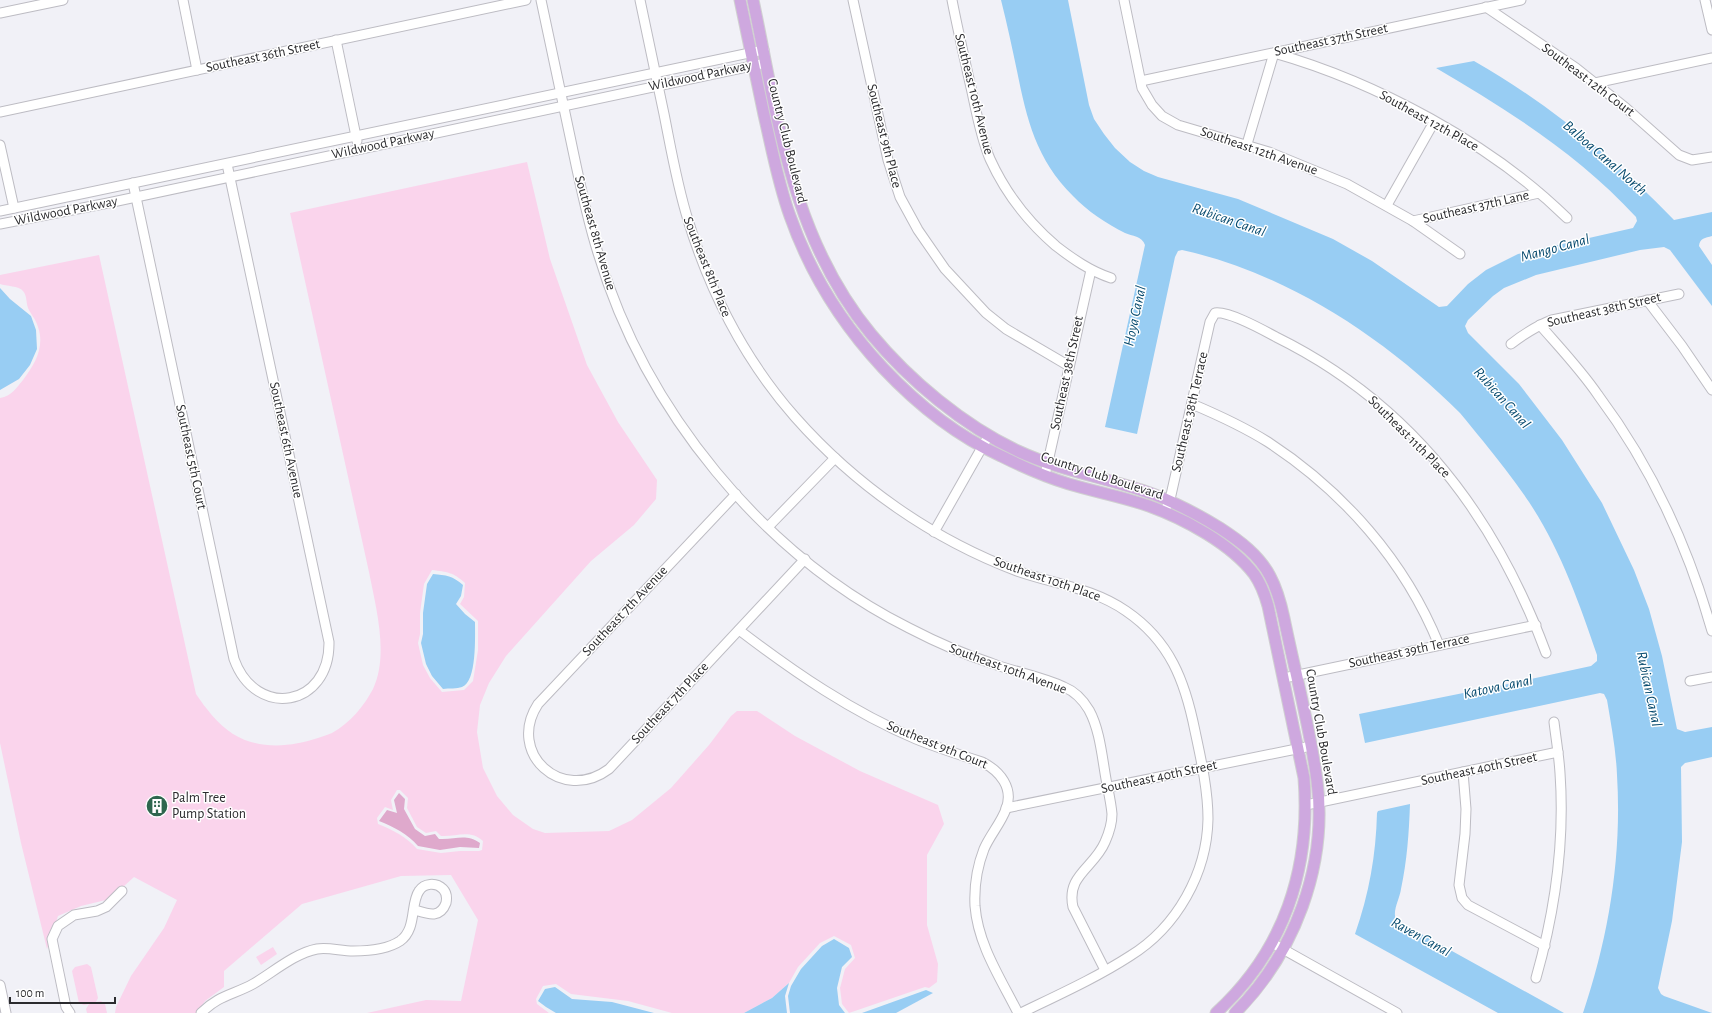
<svg xmlns="http://www.w3.org/2000/svg" width="1712" height="1013" viewBox="0 0 1712 1013" font-family="'Alegreya Sans',sans-serif">
  <style>
    .green { fill: #fad4ec; fill-rule: evenodd }
    .forest { fill: #dfa9cc }
    .water { fill: #98cdf3 }
    .lines { fill: none; stroke-linecap: round; stroke-linejoin: round }
    .minor-casing { stroke: #bdbcc3; stroke-width: 11 }
    .major-casing { stroke: #d0d0d1; stroke-width: 13 }
    .minor { stroke: #fff; stroke-width: 9 }
    .major { stroke: #cea8df; stroke-width: 11 }
    .labels { text-anchor: middle; dominant-baseline: central; stroke-width: 3; stroke-linejoin: round; paint-order: stroke }
    .street-label { font-size: 14px; fill: #2b2b2e; stroke: #fff }
    .poi-label { font-size: 14px; fill: #2b2b2e; stroke: #fff; text-anchor: start }
    .water-label { font-size: 15px; font-style: italic; fill: #064a6e; stroke: #fff }
  </style>
  <rect width="100%" height="100%" fill="#f1f1f7"/>
  <g class="green">
    <path d="M527,162L550,259L587,365L618,422L657,480L656,499L634,525L591,561L506,656L489,683L480,705L477,732L483,768L497,796L513,815L533,829L545,833L609,831L632,820L671,788L709,745L731,716L737,711H757L795,736L860,771L938,805L944,824L927,855V925L938,964L937,982L929,988L925,987L849,1013L842,1004L840,988L845,969L855,958L851,945L834,936L820,943L798,967L789,983L772,998L744,1013H672L628,1001L571,994L556,984L543,986L536,999L537,1004L549,1013H367L426,1000L461,1001L478,920L451,875L401,876L302,904L224,971V987L205,1001L197,1013H115L116,1007L131,976L164,928L177,900L134,877L110,899L81,906L58,916L47,949L21,843L0,743V398C12,396 16,388 23,380C35,364 45,347 38,327C36,319 31,315 28,308C26,303 27,295 23,291C19,286 6,286 0,284V275L99,255L196,694C206,709 218,724 233,734C259,750 291,747 318,738C323,736 328,735 332,733C350,723 364,706 373,689C389,655 376,608 369,572L290,213ZM432,570C447,572 453,572 465,583L464,597L460,604L478,621V650L473,681L464,690L442,692L430,678L423,665L418,643L420,634V613L424,584ZM397,790H400L408,798L407,808L417,827L426,833L436,831L441,836C456,837 470,829 483,841L482,850L479,851H460L441,853L417,849C407,837 393,830 378,824L377,818L385,807L393,810L391,800Z"/>
    <polygon points="273,947 277,954 261,965 256,957"/>
    <polygon points="87,964 91,967 98,998 96,1002 101,1001 105,1004 107,1013 87,1013 86,1009 89,1004 84,1005 79,1003 72,971 75,967"/>
  </g>
  <path class="forest" d="M399,793L405,799L404,809L415,829L425,836L435,834L439,839C456,840 465,833 480,843L479,848L460,847L440,850L418,846C408,834 394,827 379,821L387,810L397,813L394,800Z"/>
  <g class="water">
    <path d="M1001,0H1068L1089,105L1094,119L1104,134L1115,148L1130,162L1144,171L1158,177L1238,199L1333,239L1372,261L1439,307L1447,306L1468,284L1486,270L1518,254L1633,228L1637,221L1636,217C1579,155 1508,110 1436,68L1474,61C1548,103 1614,158 1674,220L1712,212V236C1705,238 1700,238 1699,246L1712,265V306L1670,250L1664,247L1640,250L1536,275L1504,288L1493,296L1468,320L1465,326L1468,333L1519,384L1562,440L1602,503L1634,570L1649,609L1662,656L1677,729L1685,732L1712,727V757L1685,763L1681,767L1682,842L1672,921L1658,988L1661,994L1664,996L1712,1013H1583C1609,936 1622,856 1617,775C1616,750 1611,724 1607,700L1604,694L1600,693L1365,743L1359,714L1508,684L1591,666L1597,661V655C1579,602 1560,549 1529,502C1515,481 1499,461 1483,441C1475,432 1468,422 1460,413C1385,338 1287,273 1182,250L1178,251L1175,257L1137,434L1105,427L1145,245C1142,236 1132,236 1125,233C1107,224 1087,211 1073,196C1036,159 1027,120 1017,71C1012,47 1007,24 1001,0Z"/>
    <polygon points="0,288 10,299 31,316 36,330 37,349 30,365 19,379 0,390"/>
    <path d="M433,574C446,575 453,576 463,585L461,596L456,604L465,614L475,622C475,636 477,682 462,687C457,689 449,688 443,689L432,676L426,664L421,643L423,634V613L427,584Z"/>
    <path d="M1410,804C1409,833 1407,861 1401,889C1400,898 1392,911 1396,920L1564,1013H1498L1355,934C1369,894 1376,855 1377,813L1378,811Z"/>
    <polygon points="834,939 849,948 852,957 842,967 837,988 839,1005 845,1013 790,1013 788,996 791,986 801,969 822,946"/>
    <polygon points="789,983 785,996 787,1013 744,1013 772,998"/>
    <polygon points="555,987 572,999 612,1002 654,1013 556,1013 546,1007 538,1001 545,989"/>
    <polygon points="926,990 933,993 896,1013 862,1013"/>
  </g>
  <g class="lines">
    <g class="minor-casing">
      <g id="minor">
        <polyline points="183,0 197,70"/>
        <path d="M541,0C550,42 559,84 568,127C577,169 585,212 598,253C645,410 762,554 909,628C936,642 963,654 991,663C1014,672 1040,676 1064,687C1074,691 1083,700 1089,710C1100,730 1102,757 1106,779C1108,790 1111,802 1112,814C1112,823 1109,833 1105,842C1094,868 1066,875 1073,907L1105,970"/>
        <path d="M640,0C648,38 656,76 664,114C671,149 677,185 688,220C710,292 745,360 795,417C855,485 932,539 1017,571C1054,584 1093,588 1126,611C1170,641 1185,681 1195,731C1201,759 1208,790 1208,819C1207,873 1177,927 1130,956C1096,978 1058,995 1021,1013"/>
        <polyline points="853,0 888,160 900,197 918,230 945,269 986,313 1006,329 1069,366"/>
        <path d="M952,0C958,31 965,61 972,92C977,115 981,138 990,159C1005,192 1028,222 1056,246C1073,259 1090,271 1111,278"/>
        <polyline points="1124,0 1142,88 1152,105 1162,116 1178,125 1269,152 1347,184 1413,221 1460,254"/>
        <polyline points="1705,0 1712,30"/>
        <polyline points="1486,7 1576,68 1626,108 1679,155 1692,160 1712,157"/>
        <polyline points="0,13 63,0"/>
        <polyline points="336,40 357,141"/>
        <polyline points="1141,81 1521,0"/>
        <polyline points="1595,83 1712,58"/>
        <polyline points="0,112 526,0"/>
        <path d="M1247,144L1274,53C1376,82 1492,144 1567,218"/>
        <polyline points="0,145 14,208"/>
        <path d="M133,183L234,659C256,720 330,707 329,642L227,164"/>
        <polyline points="1387,205 1434,122"/>
        <polyline points="0,211 764,50"/>
        <polyline points="1413,221 1539,193"/>
        <polyline points="0,224 108,203 766,63"/>
        <polyline points="1647,300 1682,346 1712,390"/>
        <path d="M1540,325C1560,348 1581,370 1598,395C1651,466 1688,546 1712,631"/>
        <path d="M1511,344C1524,334 1536,326 1552,320L1679,294"/>
        <path d="M1192,404C1218,415 1244,427 1268,442C1343,491 1405,561 1439,645"/>
        <polyline points="1045,475 1091,270"/>
        <path d="M736,494L538,704C506,753 562,804 609,769L805,559"/>
        <path d="M1167,506L1171,495L1210,322L1215,313C1229,311 1263,330 1276,337C1410,403 1495,515 1546,653"/>
        <polyline points="768,527 835,458"/>
        <polyline points="934,532 989,435"/>
        <path d="M739,630C794,672 852,712 916,739C938,748 960,755 982,762C1000,771 1014,788 1006,809C1001,823 990,835 984,849C977,867 974,886 975,906C978,945 1001,979 1018,1013"/>
        <polyline points="1284,678 1536,625"/>
        <polyline points="1690,681 1712,677"/>
        <polyline points="1463,772 1466,809 1465,834 1459,885 1462,898 1468,905 1545,946"/>
        <polyline points="1306,805 1558,752"/>
        <polyline points="1006,808 1311,746"/>
        <polyline points="1272,943 1397,1013"/>
        <path d="M1536,978C1555,911 1565,843 1560,773C1559,756 1556,739 1554,722"/>
        <polyline points="0,985 6,1013"/>
        <polyline points="70,1013 66,1007 52,939 58,926 74,915 97,911 106,907 122,891"/>
        <path d="M201,1013C219,995 233,995 253,984C272,973 295,953 317,949C328,947 341,951 353,951C367,951 388,949 400,941C417,929 410,904 419,891C424,883 436,882 443,889C447,893 447,898 446,903C440,919 428,914 415,910"/>
      </g>
    </g>
    <g class="major-casing">
      <g id="major">
        <path d="M740,0C748,38 756,77 764,115C772,149 778,183 790,216C810,273 842,324 883,368C916,403 957,436 1001,456C1023,467 1046,477 1069,484C1096,492 1123,497 1149,506C1185,519 1231,544 1254,574C1261,584 1265,595 1268,606L1304,778C1311,869 1284,951 1216,1013"/>
        <path d="M753,0C778,118 791,237 871,334C909,380 964,426 1018,451C1061,471 1108,478 1153,494C1176,503 1199,515 1220,528C1240,541 1259,555 1270,576C1277,589 1281,604 1284,618C1295,672 1310,727 1317,781C1328,866 1294,954 1235,1013"/>
      </g>
    </g>
    <use href="#minor" class="minor"/>
    <use href="#major" class="major"/>
  </g>
  <defs>
    <g id="building-disc" transform="scale(1.15)"><circle r="9.5" fill="#2e664e" stroke="#fff"/><path d="M-4-6H4V6H1V3H-1V6H-4ZM-2.5-4.3h1.7v1.8h-1.7ZM.8-4.3h1.7v1.8H.8ZM-2.5-1h1.7V.8h-1.7ZM.8-1h1.7V.8H.8Z" fill="#fff"/></g>
  </defs>
  <g fill-rule="evenodd">
    <use href="#building-disc" x="157" y="806"/>
  </g>
  <g class="labels">
    <g class="street-label">
      <text transform="translate(1331 40) rotate(-12)">Southeast 37th Street</text>
      <text transform="translate(263 56) rotate(-12)">Southeast 36th Street</text>
      <text transform="translate(700 76) rotate(-12)">Wildwood Parkway</text>
      <text transform="translate(1588 80) rotate(37)">Southeast 12th Court</text>
      <text transform="translate(974 94) rotate(76)">Southeast 10th Avenue</text>
      <text transform="translate(1429 121) rotate(29)">Southeast 12th Place</text>
      <text transform="translate(884 136) rotate(76)">Southeast 9th Place</text>
      <text transform="translate(787 141) rotate(76)">Country Club Boulevard</text>
      <text transform="translate(383 144) rotate(-12)">Wildwood Parkway</text>
      <text transform="translate(1259 151) rotate(19)">Southeast 12th Avenue</text>
      <text transform="translate(1476 207) rotate(-13)">Southeast 37th Lane</text>
      <text transform="translate(66 211) rotate(-11)">Wildwood Parkway</text>
      <text transform="translate(595 233) rotate(74)">Southeast 8th Avenue</text>
      <text transform="translate(707 267) rotate(68)">Southeast 8th Place</text>
      <text transform="translate(1604 310) rotate(-13)">Southeast 38th Street</text>
      <text transform="translate(1067 373) rotate(-78)">Southeast 38th Street</text>
      <text transform="translate(1190 412) rotate(-77)">Southeast 38th Terrace</text>
      <text transform="translate(1409 437) rotate(45)">Southeast 11th Place</text>
      <text transform="translate(286 440) rotate(78)">Southeast 6th Avenue</text>
      <text transform="translate(191 457) rotate(78)">Southeast 5th Court</text>
      <text transform="translate(1102 476) rotate(18)">Country Club Boulevard</text>
      <text transform="translate(1047 579) rotate(19)">Southeast 10th Place</text>
      <text transform="translate(625 611) rotate(-47)">Southeast 7th Avenue</text>
      <text transform="translate(1409 651) rotate(-12)">Southeast 39th Terrace</text>
      <text transform="translate(1008 669) rotate(20)">Southeast 10th Avenue</text>
      <text transform="translate(670 703) rotate(-47)">Southeast 7th Place</text>
      <text transform="translate(1321 732) rotate(80)">Country Club Boulevard</text>
      <text transform="translate(937 745) rotate(22)">Southeast 9th Court</text>
      <text transform="translate(1479 769) rotate(-12)">Southeast 40th Street</text>
      <text transform="translate(1159 777) rotate(-12)">Southeast 40th Street</text>
    </g>
    <g class="poi-label">
      <text x="172" y="798">Palm Tree<tspan x="172" dy="16">Pump Station</tspan></text>
    </g>
    <g class="water-label">
      <text transform="translate(1605 158) rotate(41)">Balboa Canal North</text>
      <text transform="translate(1229 220) rotate(19)">Rubican Canal</text>
      <text transform="translate(1555 248) rotate(-15)">Mango Canal</text>
      <text transform="translate(1135 316) rotate(-78)">Hoya Canal</text>
      <text transform="translate(1502 398) rotate(48)">Rubican Canal</text>
      <text transform="translate(1498 687) rotate(-12)">Katova Canal</text>
      <text transform="translate(1649 689) rotate(78)">Rubican Canal</text>
      <text transform="translate(1421 937) rotate(29)">Raven Canal</text>
    </g>
  </g>
  <path d="M10 997v6h105v-6" fill="none" stroke="#2b2b2e" stroke-width="2"/>
  <text x="16" y="997" font-size="12" fill="#2b2b2e" stroke="#ffffff" stroke-width="3" paint-order="stroke">100 m</text>
</svg>
